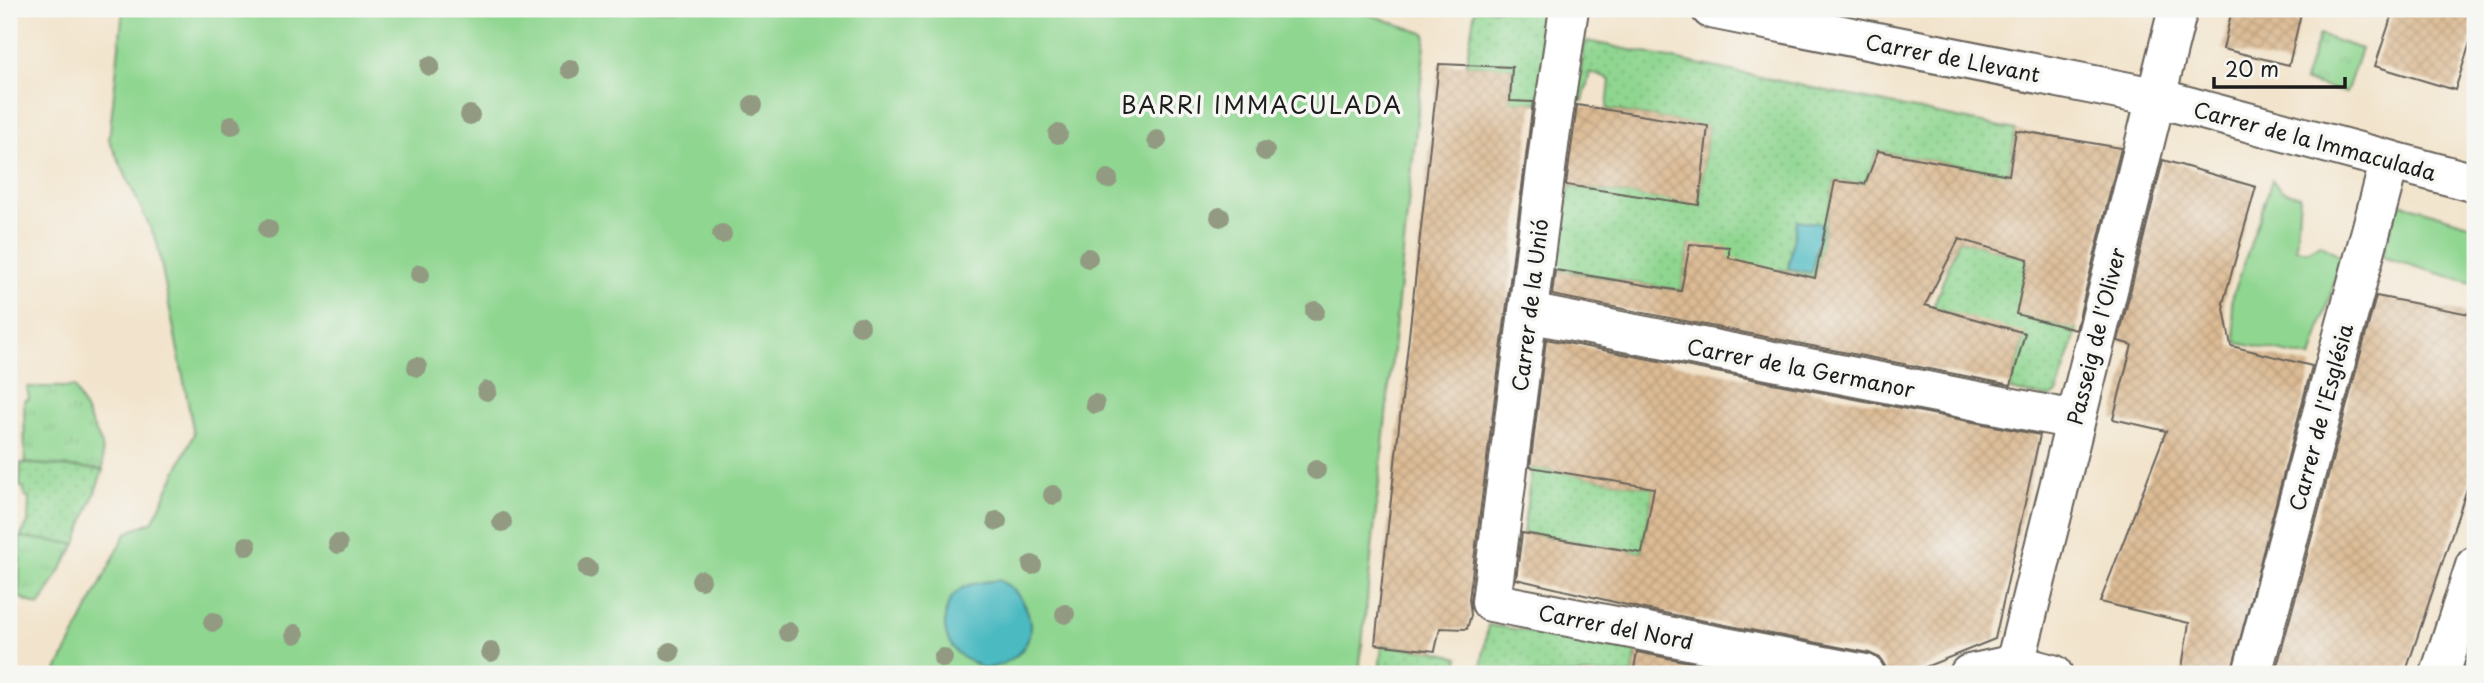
<svg xmlns="http://www.w3.org/2000/svg" width="2484" height="683" viewBox="0 0 2484 683" font-family="'Playpen Sans',sans-serif">
  <style>
    .grass { fill: url(#grass-tufts); stroke: #567956; stroke-width: 2 }
    .park { fill: #8fd690; stroke: #567956; stroke-width: 2 }
    .garden { fill: url(#garden-dots); stroke: #567956; stroke-width: 2 }
    .water { fill: #4bbac1; stroke: #346b6e; stroke-width: 2 }
    .building { fill: url(#building-cross-hatch) }
    .lines { fill: none; stroke-linecap: round; stroke-linejoin: round }
    .minor-casing { stroke: #67625a; stroke-width: 42 }
    .minor { stroke: #fff; stroke-width: 38 }
    .tree { fill: #929a82 }
    .labels { text-anchor: middle; dominant-baseline: central; stroke-width: 7; stroke-linejoin: round; paint-order: stroke }
    .street-label { font-size: 21px; fill: #1c1c1c; stroke: #f6f6f2 }
    .neighbourhood-label { font-size: 23px; letter-spacing: 2px; fill: #1c1c1c; stroke: #f6f6f2 }
  </style>
  <defs>
    <pattern id="grass-tufts" width="24" height="20" patternUnits="userSpaceOnUse" patternTransform="scale(1.75)"><rect width="24" height="20" fill="#8fd690"/><path d="M3 7l-1-3M5 7V3M7 7l1-3M15 17l-1-3M17 17v-4M19 17l1-3" fill="none" stroke="#7bb77c"/></pattern>
    <pattern id="garden-dots" width="8" height="8" patternUnits="userSpaceOnUse" patternTransform="scale(1.75)"><rect width="8" height="8" fill="#8fd690"/><path d="M2 2h.1M6 6h.1" fill="none" stroke="#7bb77c" stroke-width="1.8" stroke-linecap="round"/></pattern>
    <pattern id="building-cross-hatch" width="8" height="8" patternUnits="userSpaceOnUse" patternTransform="scale(1.75)"><rect width="8" height="8" fill="#dcbb94"/><path d="M0 0l8 8M0 8l8-8" fill="none" stroke="#bca07f"/></pattern>
  </defs>
  <rect width="100%" height="100%" fill="#f6f6f2"/>
  <filter id="ink" filterUnits="userSpaceOnUse"><feTurbulence type="fractalNoise" baseFrequency=".0143" numOctaves="2"/><feDisplacementMap in="SourceGraphic" scale="14" xChannelSelector="R" yChannelSelector="G"/><feConvolveMatrix kernelMatrix="1 2 1 2 8 2 1 2 1" color-interpolation-filters="sRGB"/></filter>
  <filter id="wash" filterUnits="userSpaceOnUse"><feTurbulence type="fractalNoise" baseFrequency=".00686" numOctaves="4" result="noise"/><feDisplacementMap in="SourceGraphic" scale="28" xChannelSelector="R" yChannelSelector="G"/><feGaussianBlur stdDeviation="1.57" result="paint"/><feColorMatrix in="noise" values="0 0 0 0 0 0 0 0 0 0 0 0 0 0 0 0 0 1.4 0 .05"/><feComposite in="paint" operator="in"/></filter>
  <g filter="url(#wash)">
    <rect width="100%" height="100%" fill="#f2e4cc"/>
    <g class="grass">
      <polygon points="2319,35 2361,49 2346,93 2304,81"/>
      <polygon points="27,387 74,387 102,445 103,470 25,463 24,400 29,399"/>
      <polygon points="20,537 76,544 39,606 19,597"/>
    </g>
    <g class="park">
      <polygon points="123,9 1354,9 1426,34 1359,674 55,674 126,533 153,521 194,434 157,242 109,140"/>
      <polygon points="2272,180 2281,190 2300,196 2296,249 2307,251 2320,244 2342,257 2311,358 2237,343 2231,302"/>
      <polygon points="2397,202 2475,226 2475,284 2382,257"/>
    </g>
    <g class="garden">
      <polygon points="1475,9 1530,9 1552,14 1539,103 1510,101 1512,68 1466,65"/>
      <polygon points="1587,41 2016,130 2007,182 1972,175 1971,168 1878,151 1865,184 1835,181 1815,278 1779,269 1775,289 1690,244 1681,291 1553,269 1570,186 1699,204 1708,127 1607,109 1610,80 1590,72 1583,101 1578,99 1583,49"/>
      <polygon points="1959,239 2028,259 2017,313 2077,330 2057,393 2050,398 2010,390 2024,336 1933,307"/>
      <polygon points="21,463 103,470 76,544 20,537 28,523 29,498 25,497 24,489 20,486"/>
      <polygon points="1532,467 1654,488 1642,553 1523,533"/>
      <polygon points="1488,625 1637,648 1633,674 1480,674"/>
      <polygon points="1382,645 1435,651 1459,658 1456,674 1379,674"/>
    </g>
    <g class="water">
      <polygon points="1797,220 1822,224 1811,273 1788,268"/>
      <path d="M999,580C1032,596 1045,643 1006,662C1000,666 992,667 985,669C974,663 961,659 953,648C941,633 942,605 957,592C968,582 985,582 999,580Z"/>
    </g>
    <g id="blocks">
      <g class="building">
        <polygon points="2232,9 2302,9 2289,65 2223,49"/>
        <polygon points="2394,9 2475,9 2475,27 2455,90 2375,66"/>
        <polygon points="1439,64 1512,67 1510,101 1533,102 1469,599 1471,615 1467,629 1440,628 1435,651 1375,644"/>
        <polygon points="1577,105 1708,126 1699,205 1566,185"/>
        <polygon points="2016,130 2121,148 2076,330 2016,314 2028,259 1959,239 1925,305 2025,333 2011,385 1552,295 1555,270 1681,291 1690,244 1729,247 1729,258 1815,278 1835,181 1865,184 1878,151 2009,175"/>
        <polygon points="2163,160 2256,187 2223,303 2231,346 2312,366 2231,674 2181,674 2189,623 2100,602 2166,431 2113,419 2132,345 2118,341"/>
        <polygon points="2376,296 2475,315 2475,465 2405,674 2275,674"/>
        <polygon points="1546,339 2040,435 1995,639 1908,674 1886,674 1885,666 1880,658 1869,653 1644,609 1516,579 1522,533 1642,553 1654,488 1530,467"/>
        <polygon points="1637,652 1751,674 1633,674"/>
      </g>
    </g>
  </g>
  <g filter="url(#ink)">
    <use href="#blocks" fill-opacity="0" stroke="#67625a" stroke-width="2"/>
    <g class="lines">
      <g class="minor-casing">
        <g id="minor">
          <polyline points="1569,9 1551,130 1491,602 1865,674"/>
          <polyline points="1711,9 2154,97 2475,183"/>
          <polyline points="1528,313 2075,420"/>
          <polyline points="2015,664 2178,9"/>
          <polyline points="1969,674 2015,664 2053,674"/>
          <polyline points="2252,674 2390,160"/>
          <polyline points="2440,674 2475,566"/>
        </g>
      </g>
      <use href="#minor" class="minor"/>
    </g>
    <g class="tree">
      <circle cx="430" cy="66" r="10"/>
      <circle cx="570" cy="69" r="10"/>
      <circle cx="753" cy="105" r="10"/>
      <circle cx="470" cy="115" r="10"/>
      <circle cx="232" cy="125" r="10"/>
      <circle cx="1058" cy="134" r="10"/>
      <circle cx="1157" cy="140" r="10"/>
      <circle cx="1265" cy="151" r="10"/>
      <circle cx="1108" cy="179" r="10"/>
      <circle cx="1220" cy="217" r="10"/>
      <circle cx="268" cy="229" r="10"/>
      <circle cx="722" cy="234" r="10"/>
      <circle cx="1088" cy="258" r="10"/>
      <circle cx="420" cy="274" r="10"/>
      <circle cx="1315" cy="311" r="10"/>
      <circle cx="860" cy="326" r="10"/>
      <circle cx="417" cy="367" r="10"/>
      <circle cx="487" cy="391" r="10"/>
      <circle cx="1095" cy="404" r="10"/>
      <circle cx="1316" cy="470" r="10"/>
      <circle cx="1053" cy="495" r="10"/>
      <circle cx="997" cy="521" r="10"/>
      <circle cx="502" cy="522" r="10"/>
      <circle cx="338" cy="544" r="10"/>
      <circle cx="247" cy="546" r="10"/>
      <circle cx="1032" cy="565" r="10"/>
      <circle cx="588" cy="569" r="10"/>
      <circle cx="701" cy="580" r="10"/>
      <circle cx="1065" cy="614" r="10"/>
      <circle cx="213" cy="622" r="10"/>
      <circle cx="788" cy="632" r="10"/>
      <circle cx="295" cy="634" r="10"/>
      <circle cx="491" cy="652" r="10"/>
      <circle cx="670" cy="652" r="10"/>
      <circle cx="943" cy="658" r="10"/>
    </g>
  </g>
  <g class="labels">
    <g class="street-label">
      <text transform="translate(1953 57) rotate(11)">Carrer de Llevant</text>
      <text transform="translate(2315 140) rotate(15)">Carrer de la Immaculada</text>
      <text transform="translate(1529 305) rotate(-83)">Carrer de la Unió</text>
      <text transform="translate(2095 336) rotate(-76)">Passeig de l'Oliver</text>
      <text transform="translate(1801 367) rotate(11)">Carrer de la Germanor</text>
      <text transform="translate(2320 417) rotate(-75)">Carrer de l'Església</text>
      <text transform="translate(1616 626) rotate(11)">Carrer del Nord</text>
    </g>
    <g class="neighbourhood-label">
      <text x="1262" y="104">BARRI IMMACULADA</text>
    </g>
  </g>
  <rect width="2484" height="683" fill="none" stroke="#f6f6f2" stroke-width="35"/>
  <path d="M2214 77v10h131v-10" fill="none" stroke="#1c1c1c" stroke-width="3.5"/>
  <text x="2225" y="77" font-size="21" fill="#1c1c1c" stroke="#f6f6f2" stroke-width="5" paint-order="stroke">20 m</text>
</svg>
